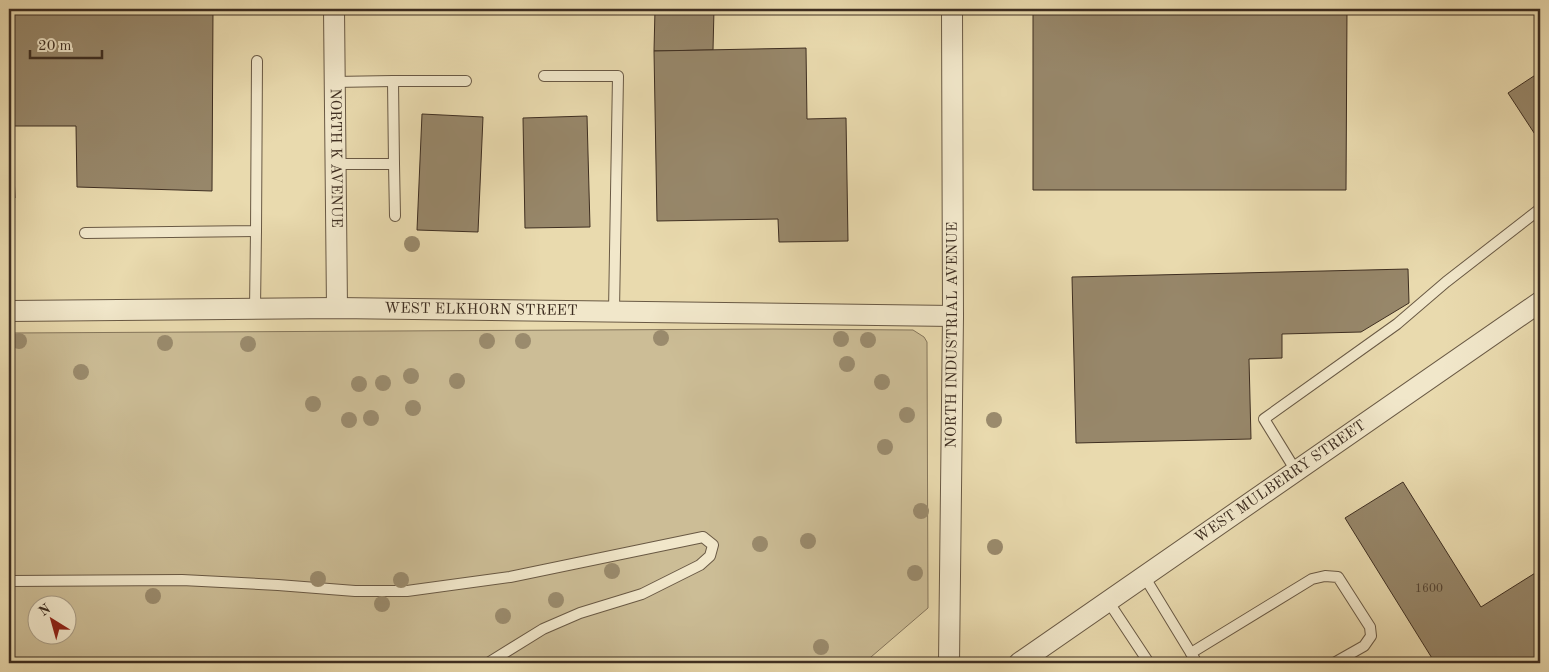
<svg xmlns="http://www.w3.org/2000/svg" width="1549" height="672" viewBox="0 0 1549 672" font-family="'Old Standard TT',serif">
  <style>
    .green { fill: #ccbd96; stroke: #85765c; fill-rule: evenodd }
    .building { fill: #97876a; stroke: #3e2e21 }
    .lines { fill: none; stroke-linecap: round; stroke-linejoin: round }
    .service-casing { stroke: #695944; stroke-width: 12 }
    .minor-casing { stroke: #695944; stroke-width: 22 }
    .service { stroke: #f1e7ca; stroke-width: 10 }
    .minor { stroke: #f1e7ca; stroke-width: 20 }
    .tree { fill: #9a8b6d }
    .labels { text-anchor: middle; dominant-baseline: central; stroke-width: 4; stroke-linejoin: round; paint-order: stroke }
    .number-label { font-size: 12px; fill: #544433 }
    .street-label { font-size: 15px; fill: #3e2e21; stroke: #f1e7ca }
  </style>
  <rect width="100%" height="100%" fill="#e9daae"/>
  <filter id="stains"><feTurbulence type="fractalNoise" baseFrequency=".004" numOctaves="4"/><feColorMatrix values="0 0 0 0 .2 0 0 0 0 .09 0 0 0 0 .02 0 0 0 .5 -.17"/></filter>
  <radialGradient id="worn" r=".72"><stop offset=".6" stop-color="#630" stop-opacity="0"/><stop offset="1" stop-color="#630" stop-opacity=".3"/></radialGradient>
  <path class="green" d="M773,329L913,330L924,337L927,342L928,608L864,663H9V333ZM38,604H68V634H38Z"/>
  <g class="building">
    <polygon points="9,9 213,9 212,191 77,187 76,126 12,126 15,198 9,198"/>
    <polygon points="655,9 714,9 713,50 654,51"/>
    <polygon points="1033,9 1347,9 1346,190 1033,190"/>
    <polygon points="806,48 807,119 846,118 848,241 779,242 778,219 657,221 654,51"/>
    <polygon points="1540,72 1540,142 1508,93"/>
    <polygon points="422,114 483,117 478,232 417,230"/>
    <polygon points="587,116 590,227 525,228 523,118"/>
    <polygon points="1408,269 1409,303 1361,332 1282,334 1282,358 1249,359 1251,439 1076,443 1072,277"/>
    <polygon points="1403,482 1481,607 1540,570 1540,663 1435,663 1345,518"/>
  </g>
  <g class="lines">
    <g class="service-casing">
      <g id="service">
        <polyline points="544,76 618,76 614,311"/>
        <polyline points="334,82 393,81"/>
        <polyline points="335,164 394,164 393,81 466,81"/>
        <polyline points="394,164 395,216"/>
        <polyline points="85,233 256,231 257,61"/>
        <polyline points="255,309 256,231"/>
        <polyline points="1296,471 1264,419 1397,324 1446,282 1540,209"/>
        <polyline points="1144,576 1197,663"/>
        <polyline points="9,581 182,580 278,585 355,591 407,591 510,577 703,537 713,545 710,556 700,565 642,594 580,613 543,629 488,663"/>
        <polyline points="1108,601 1149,663"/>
        <polyline points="1191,653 1312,579 1325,576 1338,577 1370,627 1371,636 1364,646 1334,663"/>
      </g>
    </g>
    <g class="minor-casing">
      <g id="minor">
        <path id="s1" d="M334,9L337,308"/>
        <path id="s2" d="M9,311L337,308L953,316"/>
        <path id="s3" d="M949,663L953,316L952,9"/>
        <path id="s4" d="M1019,663L1540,302"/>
      </g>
    </g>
    <use href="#service" class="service"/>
    <use href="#minor" class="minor"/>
  </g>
  <g class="tree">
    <circle cx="412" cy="244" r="8"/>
    <circle cx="661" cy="338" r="8"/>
    <circle cx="841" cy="339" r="8"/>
    <circle cx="868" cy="340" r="8"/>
    <circle cx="19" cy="341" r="8"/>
    <circle cx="487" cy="341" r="8"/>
    <circle cx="523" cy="341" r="8"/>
    <circle cx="165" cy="343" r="8"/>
    <circle cx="248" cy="344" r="8"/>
    <circle cx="847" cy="364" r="8"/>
    <circle cx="81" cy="372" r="8"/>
    <circle cx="411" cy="376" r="8"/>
    <circle cx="457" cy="381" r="8"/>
    <circle cx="882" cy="382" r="8"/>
    <circle cx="383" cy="383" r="8"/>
    <circle cx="359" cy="384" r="8"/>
    <circle cx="313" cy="404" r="8"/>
    <circle cx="413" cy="408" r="8"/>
    <circle cx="907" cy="415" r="8"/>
    <circle cx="371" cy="418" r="8"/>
    <circle cx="349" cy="420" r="8"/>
    <circle cx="994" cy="420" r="8"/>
    <circle cx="885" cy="447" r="8"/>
    <circle cx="921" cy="511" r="8"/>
    <circle cx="808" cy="541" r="8"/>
    <circle cx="760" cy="544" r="8"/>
    <circle cx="995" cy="547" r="8"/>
    <circle cx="612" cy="571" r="8"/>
    <circle cx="915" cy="573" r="8"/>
    <circle cx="318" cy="579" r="8"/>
    <circle cx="401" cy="580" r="8"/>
    <circle cx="153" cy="596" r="8"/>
    <circle cx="556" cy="600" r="8"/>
    <circle cx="382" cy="604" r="8"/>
    <circle cx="503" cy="616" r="8"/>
    <circle cx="821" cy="647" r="8"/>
  </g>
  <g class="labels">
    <g class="number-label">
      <text x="1429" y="589">1600</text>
    </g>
    <g class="street-label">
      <text stroke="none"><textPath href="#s1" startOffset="149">NORTH K AVENUE</textPath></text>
      <text stroke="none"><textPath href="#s2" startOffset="472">WEST ELKHORN STREET</textPath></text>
      <text stroke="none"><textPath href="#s3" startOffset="328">NORTH INDUSTRIAL AVENUE</textPath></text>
      <text stroke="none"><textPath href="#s4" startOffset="318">WEST MULBERRY STREET</textPath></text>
    </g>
  </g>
  <rect width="1549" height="672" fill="none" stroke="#e9daae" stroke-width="30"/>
  <rect x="10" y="10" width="1529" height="652" fill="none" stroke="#3e2e21" stroke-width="2.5"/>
  <rect x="15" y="15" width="1519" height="642" fill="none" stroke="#3e2e21"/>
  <g transform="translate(52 620) rotate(323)"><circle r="24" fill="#f1e7ca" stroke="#a99d86"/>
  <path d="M0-4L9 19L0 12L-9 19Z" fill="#8f2418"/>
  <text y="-8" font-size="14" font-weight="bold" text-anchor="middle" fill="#3e2e21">N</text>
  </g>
  <path d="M30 50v8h72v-8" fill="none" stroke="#3e2e21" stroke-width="2.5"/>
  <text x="38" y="50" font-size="15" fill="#3e2e21" stroke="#f1e7ca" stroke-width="4" paint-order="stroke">20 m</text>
  <rect width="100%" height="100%" filter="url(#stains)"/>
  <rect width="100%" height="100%" fill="url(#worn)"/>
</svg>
